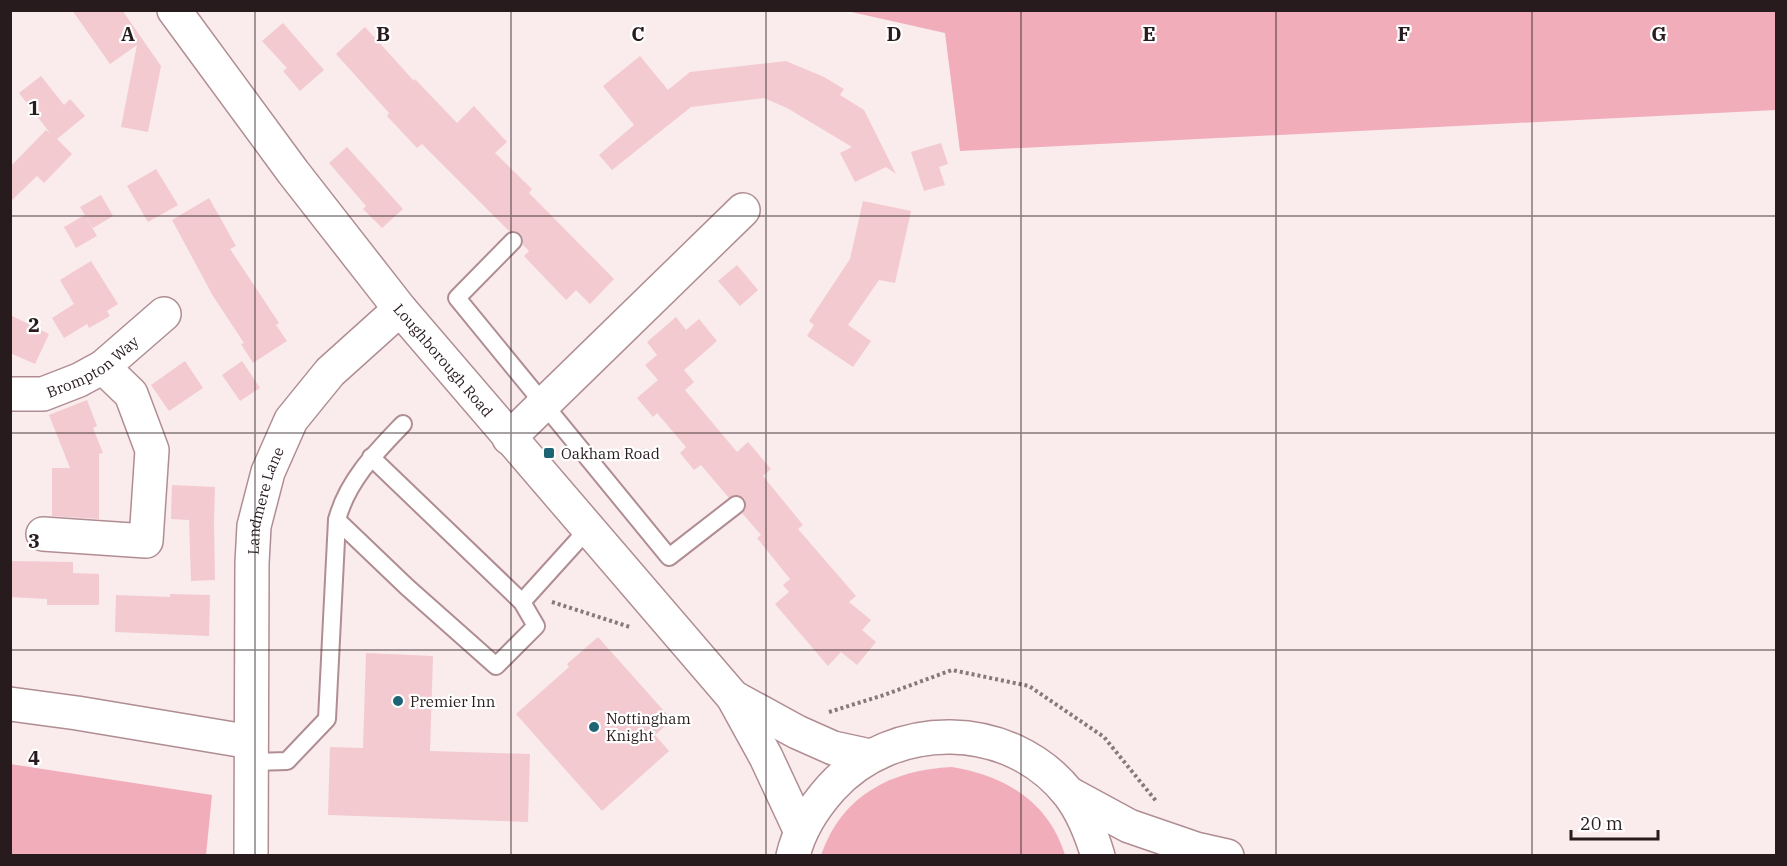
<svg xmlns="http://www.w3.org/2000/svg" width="1787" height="866" viewBox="0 0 1787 866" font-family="'IBM Plex Serif',serif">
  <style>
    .green { fill: #f1adb9 }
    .building { fill: #f3cad0 }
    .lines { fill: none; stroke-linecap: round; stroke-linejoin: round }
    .service-casing { stroke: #b08d93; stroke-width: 20 }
    .minor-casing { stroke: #b08d93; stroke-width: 36 }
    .tertiary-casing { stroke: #b08d93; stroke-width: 36 }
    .primary-casing { stroke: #b08d93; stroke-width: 36 }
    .trunk-casing { stroke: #b08d93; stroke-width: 36 }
    .path { stroke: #87797b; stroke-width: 4; stroke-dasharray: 3 3; stroke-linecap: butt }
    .service { stroke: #fff; stroke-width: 16 }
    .minor { stroke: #fff; stroke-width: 33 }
    .tertiary { stroke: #fff; stroke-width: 33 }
    .primary { stroke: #fff; stroke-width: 33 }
    .trunk { stroke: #fff; stroke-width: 33 }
    .grid { fill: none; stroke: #281b1d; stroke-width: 1.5; stroke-opacity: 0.55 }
    .poi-dot { fill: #1e6474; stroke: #fff; stroke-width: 2 }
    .labels { text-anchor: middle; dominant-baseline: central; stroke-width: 4.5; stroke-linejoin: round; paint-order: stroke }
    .street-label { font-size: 15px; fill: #281b1d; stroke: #fff }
    .poi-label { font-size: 15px; fill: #281b1d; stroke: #fff; text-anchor: start }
    .grid-label { font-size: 20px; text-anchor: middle; font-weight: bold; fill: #281b1d; stroke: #fff; stroke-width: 4.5; stroke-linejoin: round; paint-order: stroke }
  </style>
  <rect width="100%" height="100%" fill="#faebed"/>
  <g class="green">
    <polygon points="847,11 1776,11 1776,110 960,151 945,33"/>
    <polygon points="10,764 212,795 206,855 11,855"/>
    <path d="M952,767C1005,776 1048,801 1065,855H821C842,795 891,770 952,767Z"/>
  </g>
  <g class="building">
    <polygon points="72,10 122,10 161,66 148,132 121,127 137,45 110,64"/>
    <polygon points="283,23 324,70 300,91 283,71 287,68 262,41"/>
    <polygon points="365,27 414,81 415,79 457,123 474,106 507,142 495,153 532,189 529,193 614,279 590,304 576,290 566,300 524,256 529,251 523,245 523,239 521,234 515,231 509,231 422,144 417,148 387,116 389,113 336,54"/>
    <polygon points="640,56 668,90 690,72 786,61 824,77 844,89 840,95 864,110 896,174 886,167 855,182 840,153 852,147 787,108 764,98 691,107 612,170 599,155 634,125 603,86"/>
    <polygon points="41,76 64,105 70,99 85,116 57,139 72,154 44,183 37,176 10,202 10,167 46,130 50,133 19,93"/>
    <polygon points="941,143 948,164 939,167 945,185 924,191 911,152"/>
    <polygon points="347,147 403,209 382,228 363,209 366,206 329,163"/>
    <polygon points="156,169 178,205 148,222 127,186"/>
    <polygon points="101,195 113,216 93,228 80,207"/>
    <polygon points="209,198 236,246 230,249 279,323 276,325 287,341 253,363 241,344 244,343 213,296 172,220"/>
    <polygon points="863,201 911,211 895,283 879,280 848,325 871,341 853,367 807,336 814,325 809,321 850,259"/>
    <polygon points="85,215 97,236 76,248 64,227"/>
    <polygon points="91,261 118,304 107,311 110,316 89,328 87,324 64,338 52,318 74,304 60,280"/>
    <polygon points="737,265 758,290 740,306 718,281"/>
    <polygon points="10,315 49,334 35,364 10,353"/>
    <polygon points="676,317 686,330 699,319 717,341 684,370 694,382 685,390 737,452 748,442 771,469 763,476 803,525 798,529 856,596 849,602 871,620 862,630 876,642 857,665 841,652 828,666 775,604 789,592 783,585 790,579 757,538 761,535 742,513 746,508 745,499 735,495 729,498 701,465 694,470 680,453 686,447 657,413 653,417 637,398 658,380 645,365 657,355 647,342"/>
    <polygon points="185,361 203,388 169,411 151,385"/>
    <polygon points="242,361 260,388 240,401 222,375"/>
    <polygon points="87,400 97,426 93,428 103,453 99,454 99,519 52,516 52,468 70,468 49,415"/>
    <polygon points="172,485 215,487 214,523 215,580 191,581 189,520 171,519"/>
    <polygon points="10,561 73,562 73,573 99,574 99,605 47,605 47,599 10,597"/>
    <polygon points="170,594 210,595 209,636 115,632 116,595 170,597"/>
    <polygon points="598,637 672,720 655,735 669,751 602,811 516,714 569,667 567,664"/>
    <polygon points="366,653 433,656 430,751 530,754 528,822 328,815 330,747 363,748"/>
  </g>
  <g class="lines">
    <g class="service-casing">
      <g id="service">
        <polyline points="513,241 457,298 669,557 736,505"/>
        <polyline points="337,520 407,587 496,666 536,626 522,602 371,457"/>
        <polyline points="522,602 588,529"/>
        <path d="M252,762L287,761L327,719L337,520C347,481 376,452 403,424"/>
      </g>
    </g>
    <g class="minor-casing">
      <g id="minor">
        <path id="s1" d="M10,394H43L79,380L103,367L164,314"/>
        <polyline points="509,438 743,210"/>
        <polyline points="43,534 146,541 152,450 131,394 103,367"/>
      </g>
    </g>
    <g class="tertiary-casing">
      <g id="tertiary">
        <polyline points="10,704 77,713 251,742"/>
        <path id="s2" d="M251,856L252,563L254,526L268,472L291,420L330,372L400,309"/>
      </g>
    </g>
    <g class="primary-casing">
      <g id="primary">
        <path id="s3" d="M174,10L293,172L400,309L733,697L766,757L801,832"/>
        <polyline points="733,697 797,732 833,748 870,756"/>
      </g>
    </g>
    <g class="trunk-casing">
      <g id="trunk">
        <polyline points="1070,794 1129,826 1196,849 1227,856"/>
        <path d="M793,856C799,830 814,807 831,788C893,719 1010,719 1069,794C1083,812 1091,833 1098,856"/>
      </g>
    </g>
    <g class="path">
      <polyline points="552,602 630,627"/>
      <polyline points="829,712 884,695 952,670 1029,686 1104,737 1156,801"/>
    </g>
    <use href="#service" class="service"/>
    <use href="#minor" class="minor"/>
    <use href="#tertiary" class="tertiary"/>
    <use href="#primary" class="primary"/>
    <use href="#trunk" class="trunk"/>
  </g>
  <path class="grid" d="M255,10V856M511,10V856M766,10V856M1021,10V856M1276,10V856M1532,10V856M10,216H1776M10,433H1776M10,650H1776"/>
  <g class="poi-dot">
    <rect x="543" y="447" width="12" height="12" rx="3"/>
    <circle cx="398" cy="701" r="6"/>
    <circle cx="594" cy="727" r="6"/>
  </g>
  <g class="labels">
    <g class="street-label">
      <text stroke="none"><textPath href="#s3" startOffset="442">Loughborough Road</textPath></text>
      <text stroke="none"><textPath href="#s1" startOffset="90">Brompton Way</textPath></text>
      <text stroke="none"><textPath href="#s2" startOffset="357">Landmere Lane</textPath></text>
    </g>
    <g class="poi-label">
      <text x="561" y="453">Oakham Road</text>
      <text x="410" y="701">Premier Inn</text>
      <text x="606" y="718">Nottingham<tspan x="606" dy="17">Knight</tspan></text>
    </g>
  </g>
  <g class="grid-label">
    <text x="128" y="41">A</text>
    <text x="383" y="41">B</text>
    <text x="638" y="41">C</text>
    <text x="894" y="41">D</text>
    <text x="1149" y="41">E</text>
    <text x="1404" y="41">F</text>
    <text x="1659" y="41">G</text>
    <text x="34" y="115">1</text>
    <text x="34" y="332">2</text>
    <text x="34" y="548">3</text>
    <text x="34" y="765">4</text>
  </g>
  <rect width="1787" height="866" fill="none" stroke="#281b1d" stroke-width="24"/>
  <path d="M1571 830v9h87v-9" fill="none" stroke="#281b1d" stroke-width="3"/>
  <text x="1580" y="830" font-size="18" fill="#281b1d" stroke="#ffffff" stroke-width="4.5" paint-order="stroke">20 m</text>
</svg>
